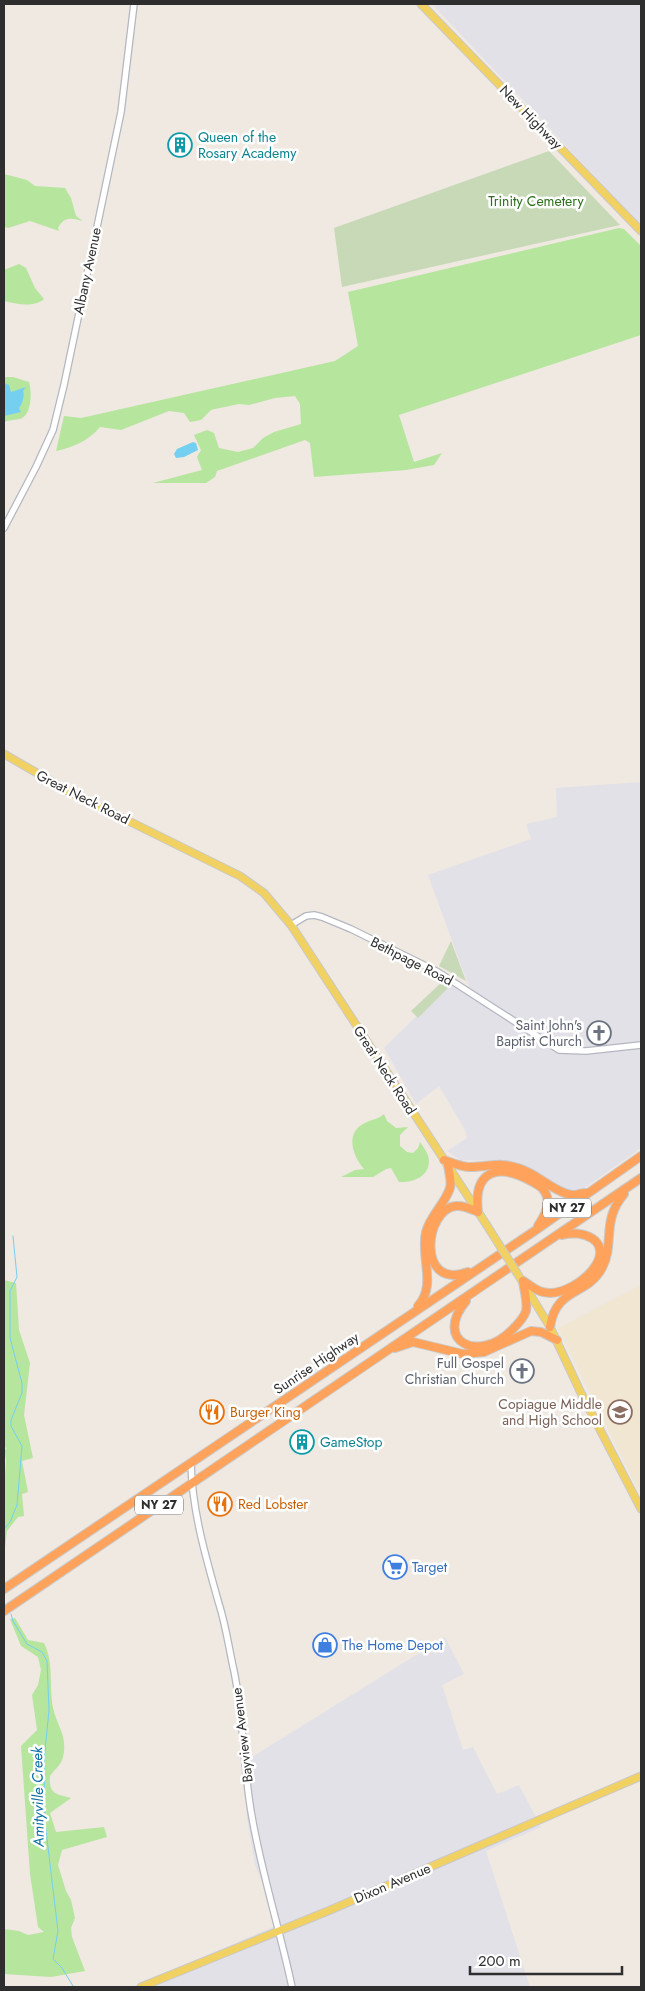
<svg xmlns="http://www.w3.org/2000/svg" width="645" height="1991" viewBox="0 0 645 1991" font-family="Jost,sans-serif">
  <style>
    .industrial { fill: #e3e1e8 }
    .education { fill: #f0e6d1 }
    .green { fill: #b6e59e }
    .cemetery { fill: #c8d9b8 }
    .water { fill: #75cff0 }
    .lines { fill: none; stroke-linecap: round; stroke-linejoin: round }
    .stream { stroke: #75cff0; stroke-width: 1 }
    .minor-casing { stroke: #b4b7c1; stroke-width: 8 }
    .major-casing { stroke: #c9c9c9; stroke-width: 9 }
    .highway-casing { stroke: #c9c9c9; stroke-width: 10 }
    .minor { stroke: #fff; stroke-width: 5.5 }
    .major { stroke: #f2d163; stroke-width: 7 }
    .highway { stroke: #ffa35c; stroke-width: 8 }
    .major-bridge-casing { stroke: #c9c9c9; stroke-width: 9; stroke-linecap: butt }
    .major-bridge { stroke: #f2d163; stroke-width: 7 }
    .labels { text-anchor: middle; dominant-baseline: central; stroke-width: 5; stroke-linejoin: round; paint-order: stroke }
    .shield { fill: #fff; stroke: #6d6d6d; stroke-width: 1 }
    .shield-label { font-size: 12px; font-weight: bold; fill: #2e2e2e }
    .street-label { font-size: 14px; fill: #2e2e2e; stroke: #fff }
    .culture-label { font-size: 14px; fill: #0d838f; stroke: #fff; text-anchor: start }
    .park-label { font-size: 14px; fill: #2c6e1b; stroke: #fff }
    .worship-label { font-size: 14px; fill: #5b616d; stroke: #fff; text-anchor: end }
    .education-label { font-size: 14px; fill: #785e54; stroke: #fff; text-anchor: end }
    .food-label { font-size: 14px; fill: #c56008; stroke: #fff; text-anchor: start }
    .shop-label { font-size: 14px; fill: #366cbe; stroke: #fff; text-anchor: start }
    .water-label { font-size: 15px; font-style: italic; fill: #0d6fa3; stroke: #fff }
  </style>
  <rect width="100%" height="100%" fill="#efe9e1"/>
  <g class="industrial">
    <polygon points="432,4 641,4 641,225"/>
    <polygon points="641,782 641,1148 583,1189 572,1191 513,1161 460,1160 447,1151 467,1138 465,1130 439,1086 416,1104 384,1048 455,978 469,987 428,875 531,839 526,824 557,817 556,788"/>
    <polygon points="445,1637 464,1674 442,1685 463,1750 473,1747 497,1794 519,1785 541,1827 486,1851 530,1987 132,1987 280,1924 255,1865 247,1818 244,1762"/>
  </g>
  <polygon class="education" points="641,1285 641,1495 558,1328"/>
  <g class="green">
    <path d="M4,174L27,180L35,186L65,188L71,198L76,216L83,221C72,218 64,216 58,228L59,231L30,221L8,228L4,227Z"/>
    <path d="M619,228L624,229L641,246V335L399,415L414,462L442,453L434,465L406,470L314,477L310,443L305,440L217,471L215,477L206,483H153L202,470L197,457L201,450L194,435L207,430L214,433L219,448L238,452L253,448L263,438L274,432L301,424L300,404L295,396L275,398L249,405L239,404L215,409L211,410L201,420L190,422L184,413L169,411L121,430L100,427C88,441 74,447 56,451L64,416L81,418L335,361L358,346L348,292Z"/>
    <path d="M19,264L26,268L35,288L44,299C34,308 16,304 4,301V270Z"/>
    <path d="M4,377H13L29,382C32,392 32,415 20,419C15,420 9,420 4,422Z"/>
    <path d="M384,1114L387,1121L396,1128L408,1127L400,1135V1146L407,1152L413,1153L418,1148L420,1142C424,1148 429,1154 429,1161C429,1177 412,1183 399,1182L391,1168L386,1169L373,1177H341L355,1170L364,1169C353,1156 345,1134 363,1124C371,1119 377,1120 384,1114Z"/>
    <polygon points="4,1280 16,1283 19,1330 30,1363 24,1415 33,1458 22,1461 28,1492 22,1494 24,1516 18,1517 7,1531 4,1555 4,1490 6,1460 4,1448 7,1450 4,1445"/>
    <path d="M15,1618L28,1640L44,1643C54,1663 49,1686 53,1708C57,1726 68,1736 63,1757C62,1764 54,1770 50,1776C49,1794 55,1794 71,1798L50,1813L56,1832L104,1827L107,1837L62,1850L58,1865L66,1891L71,1900L75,1918L71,1928L72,1937L85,1971L51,1977L4,1974V1929L19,1931L28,1935L44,1932L38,1927L30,1874L21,1746L37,1730L32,1695L38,1685L41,1670L38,1657L21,1646L10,1619Z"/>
  </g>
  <g class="cemetery">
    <polygon points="549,151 620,225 342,287 334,228"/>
    <polygon points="451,941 466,981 439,966"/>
    <polygon points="443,981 451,985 418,1018 411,1011"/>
  </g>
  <g class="water">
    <path d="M4,383L9,385L11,392L26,387L23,391C25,395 22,405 19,408L21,412L4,416Z"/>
    <polygon points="193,442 196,443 198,450 184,457 176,458 174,454 177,449"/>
  </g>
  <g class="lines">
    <g class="stream">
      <polyline points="4,1529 10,1522 17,1505 22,1446 11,1426 11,1420 22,1393 22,1383 10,1338 10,1291 17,1277 13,1236"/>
      <polyline points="11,1614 13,1621 27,1644 42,1652 47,1661 49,1710 44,1761 45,1822 58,1931 53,1959 62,1968 73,1986"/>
    </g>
    <g class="minor-casing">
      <g id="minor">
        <polyline points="4,528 36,467 53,430 64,385 121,112 134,4"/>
        <polyline points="291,925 306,916 314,915 322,917 351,929 438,972 559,1050 586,1051 641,1045"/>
        <path d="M191,1463C192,1511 206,1558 219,1604C226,1626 229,1649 234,1671C244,1719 243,1769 252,1817C262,1875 280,1930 292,1987"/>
      </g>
    </g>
    <g class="major-casing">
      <g id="major">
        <polyline points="421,4 641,231"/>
        <polyline points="4,754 70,792 240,876 264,893 291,925 486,1224"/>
        <polyline points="517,1273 550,1327 580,1391 641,1509"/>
        <polyline points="141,1987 328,1911 641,1776"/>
      </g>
    </g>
    <g class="highway-casing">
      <g id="highway">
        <path d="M444,1160C453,1163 461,1167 470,1167C490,1167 500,1161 521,1169C537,1174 557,1194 573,1195C577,1195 581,1193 585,1193"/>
        <path d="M468,1272C416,1291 424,1209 456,1206C464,1205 471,1209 478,1212C473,1170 498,1163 531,1181C538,1185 545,1188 547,1197C550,1207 543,1218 538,1226"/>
        <path d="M523,1281C529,1284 536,1291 543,1292C561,1297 587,1280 596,1265C611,1240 582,1229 562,1235"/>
        <path d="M466,1301C433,1341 478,1364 512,1330C517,1325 524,1318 526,1311C528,1302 524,1290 523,1281"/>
        <path d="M418,1306C437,1285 420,1257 426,1232C430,1216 445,1204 450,1188C452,1181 449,1173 448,1165"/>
        <path d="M550,1327C556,1287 587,1296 602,1268C615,1243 601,1221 624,1194"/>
        <polyline points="395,1348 413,1342 463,1354 484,1352 531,1331 541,1332 557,1340"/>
        <polyline points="4,1589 536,1230 641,1156"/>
        <polyline points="4,1611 641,1178"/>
      </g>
    </g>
    <use href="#minor" class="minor"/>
    <use href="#major" class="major"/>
    <use href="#highway" class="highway"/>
    <g class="major-bridge-casing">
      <polyline id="major-bridge" points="486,1224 517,1273"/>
    </g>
    <use href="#major-bridge" class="major-bridge"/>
  </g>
  <defs>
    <g id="building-ring" transform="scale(1.25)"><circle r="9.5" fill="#fff" stroke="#0f9aa8" stroke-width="1.5"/><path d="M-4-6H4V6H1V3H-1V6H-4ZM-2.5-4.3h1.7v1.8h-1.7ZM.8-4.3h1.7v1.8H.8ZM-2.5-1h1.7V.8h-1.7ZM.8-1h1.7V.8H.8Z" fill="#0f9aa8"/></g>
    <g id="church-ring" transform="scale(1.25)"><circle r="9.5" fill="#fff" stroke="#6b7280" stroke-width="1.5"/><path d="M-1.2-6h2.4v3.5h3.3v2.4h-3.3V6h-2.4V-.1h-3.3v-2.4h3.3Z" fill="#6b7280"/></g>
    <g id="restaurant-ring" transform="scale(1.25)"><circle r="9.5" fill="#fff" stroke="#e8710a" stroke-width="1.5"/><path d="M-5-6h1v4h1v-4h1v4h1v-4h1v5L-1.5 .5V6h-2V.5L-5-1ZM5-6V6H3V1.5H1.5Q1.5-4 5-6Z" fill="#e8710a"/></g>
    <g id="school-ring" transform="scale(1.25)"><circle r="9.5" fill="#fff" stroke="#8d6e63" stroke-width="1.5"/><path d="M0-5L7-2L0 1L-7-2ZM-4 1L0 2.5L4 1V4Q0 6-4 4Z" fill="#8d6e63"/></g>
    <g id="supermarket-ring" transform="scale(1.25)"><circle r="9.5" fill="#fff" stroke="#3f7fe0" stroke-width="1.5"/><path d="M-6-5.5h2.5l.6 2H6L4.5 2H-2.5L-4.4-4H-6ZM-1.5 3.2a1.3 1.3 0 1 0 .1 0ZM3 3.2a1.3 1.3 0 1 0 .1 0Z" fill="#3f7fe0"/></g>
    <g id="shop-ring" transform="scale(1.25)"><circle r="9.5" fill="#fff" stroke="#3f7fe0" stroke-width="1.5"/><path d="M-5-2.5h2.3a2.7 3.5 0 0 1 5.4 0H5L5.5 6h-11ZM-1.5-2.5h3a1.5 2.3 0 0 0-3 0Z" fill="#3f7fe0"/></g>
  </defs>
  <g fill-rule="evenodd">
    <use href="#building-ring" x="180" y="145"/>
    <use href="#church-ring" x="599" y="1033"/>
    <use href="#church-ring" x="522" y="1371"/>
    <use href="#restaurant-ring" x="212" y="1412"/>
    <use href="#school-ring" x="620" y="1412"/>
    <use href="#building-ring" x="302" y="1442"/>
    <use href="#restaurant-ring" x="220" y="1504"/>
    <use href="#supermarket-ring" x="395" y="1567"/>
    <use href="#shop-ring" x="325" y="1645"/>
  </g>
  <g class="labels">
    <g class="shield">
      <rect x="543" y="1198.5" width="48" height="19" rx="4"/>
      <rect x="135" y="1495.5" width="48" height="19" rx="4"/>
    </g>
    <g class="shield-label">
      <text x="567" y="1208">NY 27</text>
      <text x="159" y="1505">NY 27</text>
    </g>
    <g class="street-label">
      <text transform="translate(531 117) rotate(46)">New Highway</text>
      <text transform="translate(87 271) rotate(-78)">Albany Avenue</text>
      <text transform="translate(83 797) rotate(27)">Great Neck Road</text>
      <text transform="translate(412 961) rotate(27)">Bethpage Road</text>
      <text transform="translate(385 1070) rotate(57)">Great Neck Road</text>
      <text transform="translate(316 1363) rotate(-34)">Sunrise Highway</text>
      <text transform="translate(242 1735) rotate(-97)">Bayview Avenue</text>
      <text transform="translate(392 1883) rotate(-23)">Dixon Avenue</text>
    </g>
    <g class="culture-label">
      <text x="198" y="137">Queen of the<tspan x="198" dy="16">Rosary Academy</tspan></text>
      <text x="320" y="1442">GameStop</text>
    </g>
    <g class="park-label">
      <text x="536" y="201">Trinity Cemetery</text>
    </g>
    <g class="worship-label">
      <text x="582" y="1025">Saint John's<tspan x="582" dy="16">Baptist Church</tspan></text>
      <text x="504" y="1363">Full Gospel<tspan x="504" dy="16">Christian Church</tspan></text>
    </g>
    <g class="education-label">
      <text x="602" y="1404">Copiague Middle<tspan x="602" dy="16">and High School</tspan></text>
    </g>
    <g class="food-label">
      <text x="230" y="1412">Burger King</text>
      <text x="238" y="1504">Red Lobster</text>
    </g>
    <g class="shop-label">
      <text x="412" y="1567">Target</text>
      <text x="342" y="1645">The Home Depot</text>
    </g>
    <g class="water-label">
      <text transform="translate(38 1797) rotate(-91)">Amityville Creek</text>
    </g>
  </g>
  <rect width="645" height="1991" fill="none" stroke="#2e2e2e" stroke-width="10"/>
  <path d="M470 1966v8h152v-8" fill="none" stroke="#2e2e2e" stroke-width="2.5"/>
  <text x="478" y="1966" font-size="15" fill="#2e2e2e" stroke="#ffffff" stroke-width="4" paint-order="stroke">200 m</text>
</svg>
